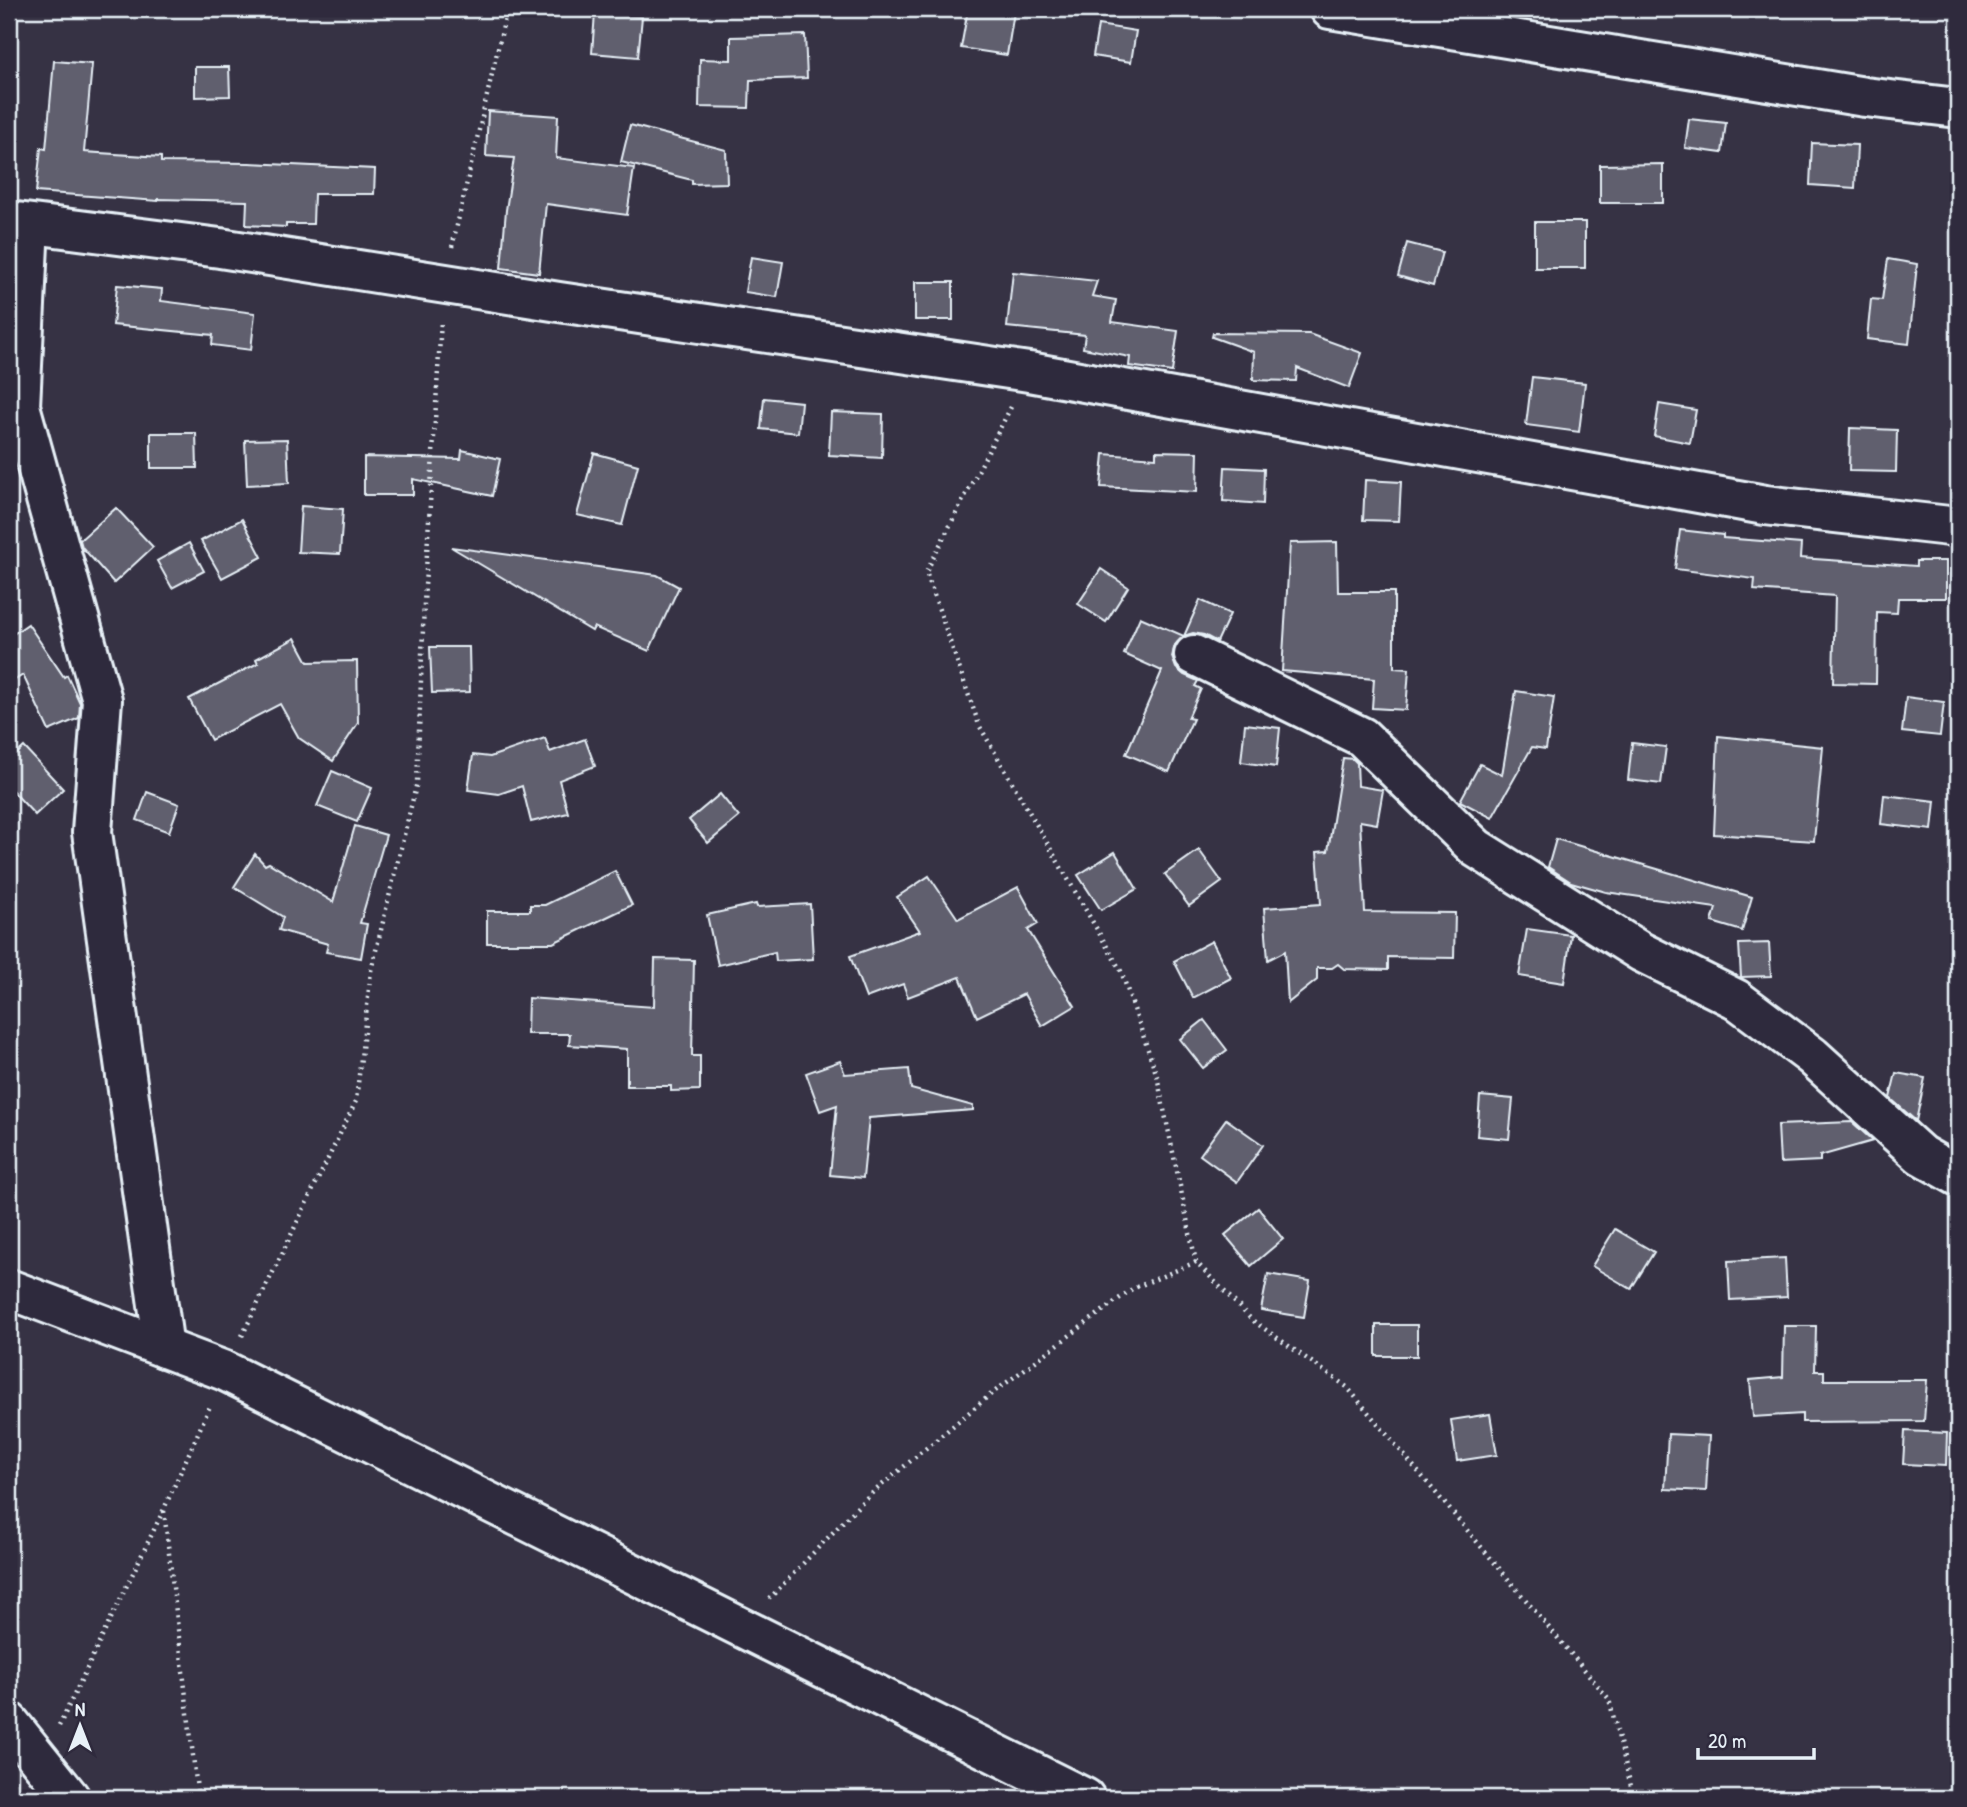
<svg xmlns="http://www.w3.org/2000/svg" width="1967" height="1807" viewBox="0 0 1967 1807" font-family="'Patrick Hand',sans-serif">
  <style>
    .building { fill: #605e6e; stroke: #e8f1f8; stroke-width: 2 }
    .lines { fill: none; stroke-linecap: round; stroke-linejoin: round }
    .minor-casing { stroke: #e8f1f8; stroke-width: 44 }
    .major-casing { stroke: #e8f1f8; stroke-width: 44 }
    .path { stroke: #e8f1f8; stroke-width: 4.5; stroke-dasharray: 2 5; stroke-linecap: butt }
    .minor { stroke: #2f2a3d; stroke-width: 38 }
    .major { stroke: #2f2a3d; stroke-width: 38 }
  </style>
  <rect width="100%" height="100%" fill="#363244"/>
  <filter id="ink" filterUnits="userSpaceOnUse"><feTurbulence type="fractalNoise" baseFrequency=".0143" numOctaves="2"/><feDisplacementMap in="SourceGraphic" scale="14" xChannelSelector="R" yChannelSelector="G"/><feConvolveMatrix kernelMatrix="1 2 1 2 8 2 1 2 1" color-interpolation-filters="sRGB"/></filter>
  <g filter="url(#ink)">
    <g class="building">
      <polygon points="968,9 996,9 1014,12 1007,55 961,48"/>
      <polygon points="595,13 642,17 638,57 592,53"/>
      <polygon points="1098,25 1136,31 1131,62 1093,56"/>
      <polygon points="805,35 807,78 750,80 749,108 699,107 700,59 731,60 731,37"/>
      <polygon points="54,61 92,64 84,152 161,157 161,162 249,163 375,169 374,194 314,194 313,224 286,224 286,227 246,225 247,201 158,199 158,201 36,192 41,148 46,149"/>
      <polygon points="195,67 229,67 230,96 195,97"/>
      <polygon points="488,111 558,116 556,158 634,168 627,215 546,204 539,273 501,268 506,210 514,158 486,156"/>
      <polygon points="1689,119 1726,123 1722,153 1685,148"/>
      <polygon points="630,125 726,150 727,183 692,184 692,180 621,162"/>
      <polygon points="1812,143 1857,145 1855,188 1810,185"/>
      <polygon points="1663,164 1663,203 1600,203 1600,165"/>
      <rect x="1535" y="222" width="50" height="46"/>
      <polygon points="1407,243 1442,252 1433,286 1398,276"/>
      <polygon points="751,257 783,262 777,297 745,292"/>
      <polygon points="1888,259 1917,264 1909,344 1867,339 1871,299 1882,300"/>
      <polygon points="1013,272 1097,281 1092,296 1116,300 1112,322 1178,331 1172,372 1129,366 1130,357 1083,348 1085,335 1007,327"/>
      <rect x="915" y="282" width="38" height="38"/>
      <polygon points="117,285 162,289 161,301 255,313 251,350 212,345 213,335 113,325"/>
      <polygon points="1213,333 1309,334 1362,353 1349,388 1297,368 1296,381 1253,380 1254,352 1212,337"/>
      <polygon points="1532,377 1585,383 1579,432 1526,425"/>
      <polygon points="764,398 801,402 798,433 761,429"/>
      <polygon points="1659,404 1696,410 1690,443 1654,436"/>
      <polygon points="831,412 883,414 882,458 829,455"/>
      <polygon points="1850,428 1897,430 1896,472 1849,471"/>
      <polygon points="151,433 196,433 197,468 151,468"/>
      <polygon points="287,439 289,483 247,485 245,440"/>
      <polygon points="462,450 500,459 492,496 413,479 413,495 364,495 364,457 461,459"/>
      <polygon points="1156,451 1198,452 1197,492 1101,487 1104,454 1156,458"/>
      <polygon points="594,453 638,465 622,525 577,515"/>
      <polygon points="1225,467 1264,469 1263,504 1223,501"/>
      <polygon points="1365,480 1401,482 1399,521 1363,520"/>
      <polygon points="301,506 343,509 340,554 298,552"/>
      <polygon points="116,508 153,547 114,583 82,547 80,540"/>
      <polygon points="242,519 262,557 222,578 201,541"/>
      <polygon points="1680,530 1723,535 1723,538 1801,544 1800,558 1916,566 1916,561 1946,561 1946,598 1898,598 1897,613 1877,612 1876,684 1833,683 1835,596 1754,590 1755,579 1675,569"/>
      <polygon points="1337,542 1338,592 1394,592 1394,668 1409,669 1406,710 1372,708 1374,679 1282,671 1290,543"/>
      <polygon points="189,543 204,571 172,588 157,561"/>
      <polygon points="451,547 657,575 679,587 649,651 594,627 592,631"/>
      <polygon points="1101,569 1128,587 1106,622 1078,604"/>
      <polygon points="1200,600 1230,614 1217,642 1204,635 1193,633 1184,636"/>
      <polygon points="1140,617 1184,636 1175,645 1172,657 1176,668 1184,675 1198,681 1195,686 1201,689 1188,718 1193,719 1169,772 1126,754 1162,671 1124,654"/>
      <polygon points="28,624 64,677 67,675 80,703 79,718 49,731 23,675 9,684 9,637"/>
      <polygon points="295,638 308,662 357,661 358,723 333,761 299,738 280,704 211,740 189,699 258,663 256,659"/>
      <polygon points="430,647 469,647 470,692 432,693"/>
      <polygon points="1516,691 1554,697 1546,749 1532,747 1492,818 1460,801 1480,764 1502,775"/>
      <polygon points="1906,697 1944,702 1940,736 1902,732"/>
      <polygon points="1245,724 1280,728 1276,767 1241,762"/>
      <polygon points="1718,736 1823,747 1814,841 1714,834"/>
      <polygon points="545,738 550,752 585,739 595,766 559,780 568,813 531,822 522,786 499,794 468,790 473,755 490,757"/>
      <polygon points="1632,743 1666,747 1661,784 1628,780"/>
      <polygon points="24,747 63,789 35,815 9,787 9,761"/>
      <polygon points="1343,758 1353,759 1357,763 1358,786 1383,790 1377,824 1360,821 1365,912 1455,913 1454,958 1388,957 1388,970 1344,969 1338,964 1332,968 1317,968 1317,980 1288,1003 1285,951 1268,960 1264,908 1321,904 1317,852 1328,851"/>
      <polygon points="332,771 372,788 357,822 317,806"/>
      <polygon points="147,792 179,804 169,832 137,820"/>
      <polygon points="720,794 739,817 708,843 689,820"/>
      <polygon points="1884,795 1935,801 1932,830 1881,824"/>
      <polygon points="355,826 386,835 360,923 367,924 361,958 326,952 328,944 279,930 283,917 234,887 255,854 265,865 269,863 333,902"/>
      <polygon points="1556,839 1752,897 1742,931 1712,922 1716,908 1606,892 1571,882 1548,867"/>
      <polygon points="1199,850 1222,882 1189,906 1165,874"/>
      <polygon points="1115,852 1137,889 1101,910 1078,875"/>
      <polygon points="615,871 632,905 553,943 487,943 487,911 530,911 530,905 545,905"/>
      <polygon points="929,876 958,919 1018,887 1038,924 1028,930 1075,1006 1042,1026 1024,994 977,1017 960,977 908,997 903,984 866,998 850,956 920,931 897,897"/>
      <polygon points="756,904 757,907 810,904 813,959 776,961 775,952 718,965 707,915"/>
      <polygon points="1527,929 1571,935 1564,983 1519,976"/>
      <polygon points="1212,941 1231,978 1193,998 1174,961"/>
      <polygon points="1769,943 1771,976 1741,977 1739,944"/>
      <polygon points="655,959 694,960 692,1056 700,1056 700,1090 671,1091 671,1086 627,1086 627,1049 569,1045 570,1034 527,1034 528,998 654,1007"/>
      <polygon points="1204,1020 1227,1050 1203,1068 1180,1039"/>
      <polygon points="840,1061 845,1074 909,1069 911,1089 973,1106 973,1110 869,1118 863,1178 830,1175 837,1105 820,1111 806,1073"/>
      <polygon points="1896,1073 1925,1078 1916,1121 1890,1098"/>
      <polygon points="1480,1096 1513,1099 1509,1139 1477,1136"/>
      <polygon points="1226,1119 1263,1145 1237,1182 1200,1155"/>
      <polygon points="1852,1122 1873,1141 1820,1156 1820,1161 1780,1163 1778,1125"/>
      <polygon points="1258,1208 1283,1239 1251,1266 1225,1235"/>
      <polygon points="1615,1229 1654,1252 1631,1289 1592,1266"/>
      <polygon points="1785,1258 1787,1297 1730,1300 1728,1261"/>
      <polygon points="1268,1274 1310,1281 1304,1317 1261,1310"/>
      <rect x="1376" y="1325" width="41" height="31"/>
      <polygon points="1784,1326 1816,1326 1815,1371 1824,1371 1824,1380 1927,1380 1924,1421 1802,1422 1802,1414 1753,1417 1750,1380 1783,1377"/>
      <polygon points="1490,1414 1497,1455 1457,1461 1451,1420"/>
      <polygon points="1905,1431 1947,1433 1946,1466 1903,1464"/>
      <polygon points="1668,1434 1709,1436 1706,1491 1665,1489"/>
    </g>
    <g class="lines">
      <g class="minor-casing">
        <g id="minor">
          <polyline points="1330,9 1865,97 1958,108"/>
          <polyline points="9,221 220,248 559,302 1029,372 1765,505 1958,527"/>
          <polyline points="29,224 20,406 102,700 92,832 164,1348"/>
          <polyline points="1194,655 1362,737 1476,848 1641,952 1736,999 1812,1056 1921,1155 1958,1176"/>
          <polyline points="9,1289 225,1371 1085,1798"/>
        </g>
      </g>
      <g class="major-casing">
        <polyline id="major" points="9,1722 70,1798"/>
      </g>
      <g class="path">
        <polyline points="452,247 507,9"/>
        <polyline points="1011,407 926,572 979,725 1121,971 1157,1076 1196,1262 1252,1320 1347,1387 1609,1699 1634,1798"/>
        <polyline points="242,1336 356,1101 371,971 417,782 424,603 441,321"/>
        <polyline points="164,1511 198,1798"/>
        <polyline points="769,1599 865,1499 990,1395 1132,1289 1196,1262"/>
        <polyline points="59,1726 164,1509 211,1404"/>
      </g>
      <use href="#minor" class="minor"/>
      <use href="#major" class="major"/>
    </g>
  </g>
  <rect width="1967" height="1807" fill="none" stroke="#2f2a3d" stroke-width="35"/>
  <rect x="18" y="18" width="1932" height="1772" fill="none" stroke="#e8f1f8" stroke-width="2.5" filter="url(#ink)"/>
  <g transform="translate(80 1726)" stroke="#2f2a3d" stroke-width="5" paint-order="stroke">
  <path d="M0-5L12 26L0 18L-12 26Z" fill="#e8f1f8"/>
  <text y="-10" font-size="19" font-weight="bold" text-anchor="middle" fill="#e8f1f8">N</text>
  </g>
  <path d="M1698 1748v10h116v-10" fill="none" stroke="#e8f1f8" stroke-width="3.5"/>
  <text x="1708" y="1748" font-size="21" fill="#e8f1f8" stroke="#2f2a3d" stroke-width="5" paint-order="stroke">20 m</text>
</svg>
